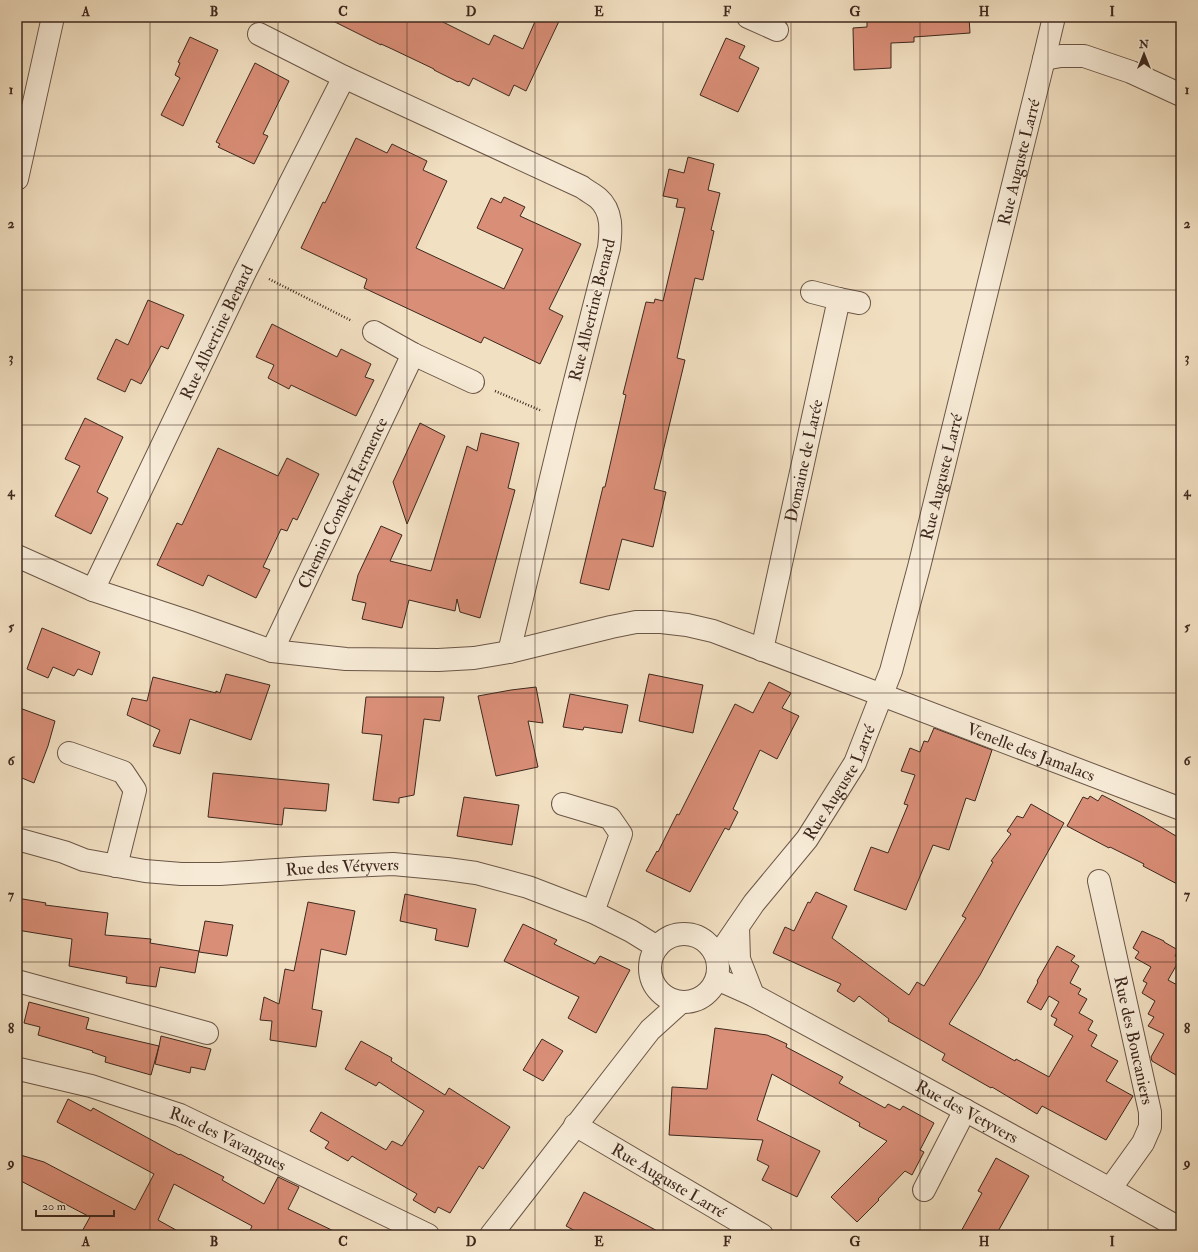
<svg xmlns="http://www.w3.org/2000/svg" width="1198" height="1252" viewBox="0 0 1198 1252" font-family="'IM FELL Double Pica',serif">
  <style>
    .building { fill: #d98e77; stroke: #3e281e }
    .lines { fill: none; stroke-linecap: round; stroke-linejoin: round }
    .minor-casing { stroke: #6b5647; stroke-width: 24 }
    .path { stroke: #3e281e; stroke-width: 2.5; stroke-dasharray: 1 2; stroke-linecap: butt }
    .minor { stroke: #f7ebd7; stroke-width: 22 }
    .grid { fill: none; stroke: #3e281e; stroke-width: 1; stroke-opacity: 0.55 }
    .labels { text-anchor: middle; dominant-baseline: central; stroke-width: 3; stroke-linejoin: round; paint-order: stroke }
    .street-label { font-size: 17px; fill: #3e281e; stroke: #f7ebd7 }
    .neatline { fill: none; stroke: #3e281e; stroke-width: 1.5 }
    .grid-label { font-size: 13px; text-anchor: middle; font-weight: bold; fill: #3e281e }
  </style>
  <rect width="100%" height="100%" fill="#f2e0c2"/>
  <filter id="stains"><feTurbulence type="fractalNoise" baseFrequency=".005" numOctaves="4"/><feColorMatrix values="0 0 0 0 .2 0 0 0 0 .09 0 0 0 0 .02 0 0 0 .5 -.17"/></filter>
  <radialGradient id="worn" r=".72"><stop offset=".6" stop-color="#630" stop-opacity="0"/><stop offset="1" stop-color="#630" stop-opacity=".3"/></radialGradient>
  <g class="building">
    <polygon points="325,17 433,17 489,45 494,35 523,49 537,17 561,17 526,91 514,85 509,96 473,78 469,86 459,81 458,82 434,70 434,69 392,49 381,44 381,45"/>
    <polygon points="867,17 969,17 970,33 914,37 914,42 891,43 891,68 854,70 853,28 867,27"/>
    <polygon points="190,37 218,50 183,126 161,115 180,78 175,75 180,63 178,62"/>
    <polygon points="726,38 745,46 739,58 759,68 738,112 700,95"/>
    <polygon points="255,63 289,81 263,134 268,136 254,164 218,147 220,144 216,142"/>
    <polygon points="356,138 387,153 392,144 427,161 423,170 447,181 416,248 504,289 523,249 477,228 491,198 501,203 504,197 525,207 520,216 581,244 549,309 563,316 540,364 484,337 481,343 364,288 367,279 301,248 323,202 325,203"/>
    <polygon points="688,157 714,164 708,190 720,193 711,230 714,231 703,280 695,278 677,358 685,360 654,489 666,492 653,547 622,539 609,590 580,583 603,487 605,487 626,395 623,394 646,302 654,303 655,299 663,301 685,208 676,207 678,199 663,196 669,169 684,173"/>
    <polygon points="148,300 184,315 168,349 161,346 141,384 131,379 125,392 97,379 116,339 128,345"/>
    <polygon points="272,324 337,357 341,349 371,364 365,377 374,380 356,416 291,385 289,389 268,378 274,365 256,357"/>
    <polygon points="85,418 123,437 97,492 108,498 91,534 55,516 80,466 65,459"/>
    <polygon points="420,423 445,436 407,524 393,482"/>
    <polygon points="481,433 519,443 508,488 515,490 480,618 460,612 457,599 455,611 409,600 402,628 362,619 366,603 352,600 358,575 381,526 402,535 390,561 431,571 467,446 477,451"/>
    <polygon points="218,448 278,476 287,458 319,474 297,520 293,518 287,531 281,529 263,567 270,570 256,598 208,575 203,586 157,565 177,523 182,525"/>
    <polygon points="42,628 100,652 92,675 78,669 74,676 53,667 48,678 27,669"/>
    <polygon points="226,674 270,685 251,740 190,719 180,754 153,746 160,730 127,715 132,698 147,701 153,677 216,693 216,691 220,693"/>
    <polygon points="649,674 703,685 693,733 639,721"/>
    <polygon points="769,682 791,693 782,708 799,716 777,759 760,750 733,809 738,812 729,830 725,828 690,892 646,871 657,851 658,852 677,814 679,815 735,704 753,713"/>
    <polygon points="536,687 543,723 528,721 538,767 496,776 478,696 511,690"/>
    <polygon points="570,694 628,705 622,733 584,727 583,730 563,727"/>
    <polygon points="366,697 444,697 440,721 424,719 414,795 399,798 399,803 373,800 382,735 362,733"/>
    <polygon points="17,707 55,721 48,746 34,783 17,776"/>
    <polygon points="934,728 992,750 975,801 966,798 949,850 933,845 906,910 854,890 871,847 888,853 908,805 904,804 915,775 901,771 910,748 920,752 924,741 928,742"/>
    <polygon points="213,773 329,784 326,811 284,808 282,825 208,817"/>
    <polygon points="1102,795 1144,817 1181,839 1181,886 1143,866 1144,864 1110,847 1109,848 1067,826 1083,797 1088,799 1090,796 1098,801"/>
    <polygon points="464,797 519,805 512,845 457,836"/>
    <polygon points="1031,804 1064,823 1017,907 980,975 949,1024 1015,1061 1016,1059 1049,1077 1073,1036 1054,1025 1057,1019 1051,1016 1059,1002 1049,996 1041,1010 1027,1002 1038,982 1037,981 1057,946 1075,956 1071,961 1079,966 1070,983 1081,989 1078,994 1087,999 1079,1013 1093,1021 1088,1030 1097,1035 1091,1046 1118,1061 1106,1081 1133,1096 1106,1140 1042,1106 1037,1114 992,1087 991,1088 942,1060 945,1054 888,1021 889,1019 859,996 854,1002 837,991 841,984 773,953 785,927 794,931 808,902 810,903 816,892 847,906 832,938 909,995 917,982 924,986 966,918 962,916 993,862 991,861 1011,834 1007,831 1017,816 1023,818"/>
    <polygon points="405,894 476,909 468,947 435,940 437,929 400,921"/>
    <polygon points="17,898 46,903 45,905 108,913 105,935 151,939 150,943 199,951 195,973 160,967 156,987 126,983 127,977 69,966 72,939 17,930"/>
    <polygon points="308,902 355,911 346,955 321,949 312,1009 322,1011 316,1047 270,1040 272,1021 260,1020 264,997 279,1004 285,969 294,971"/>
    <polygon points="205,921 233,925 227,956 199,952"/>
    <polygon points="523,924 557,940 554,944 595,964 600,956 630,970 596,1033 568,1018 579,997 504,961"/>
    <polygon points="1142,931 1164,941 1164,942 1178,950 1175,956 1180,959 1168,980 1181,987 1181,1078 1152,1061 1151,1057 1164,1034 1148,1026 1154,1017 1148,1014 1155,1001 1142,993 1147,983 1143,981 1151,967 1135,958 1139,952 1133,948"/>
    <polygon points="29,1002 89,1018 86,1029 159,1046 161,1036 211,1049 205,1070 191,1067 190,1073 155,1064 159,1046 151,1075 105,1062 106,1057 92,1052 93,1051 38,1035 40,1027 24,1023"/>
    <polygon points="715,1028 767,1035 787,1044 786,1047 843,1077 839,1083 885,1108 888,1104 900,1110 903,1106 934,1123 920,1150 924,1152 912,1175 905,1171 878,1199 879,1200 857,1222 831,1197 887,1141 859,1126 860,1123 772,1074 757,1120 820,1151 797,1197 762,1180 769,1166 757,1160 763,1140 669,1135 672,1087 707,1089"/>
    <polygon points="542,1039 563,1051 543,1081 523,1070"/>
    <polygon points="361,1041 392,1058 391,1061 445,1095 449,1088 510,1127 483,1169 479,1166 450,1213 438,1207 435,1213 413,1200 417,1194 362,1162 352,1156 348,1161 325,1148 329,1142 310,1131 321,1112 386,1150 392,1141 402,1146 424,1111 379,1082 376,1086 345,1069"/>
    <polygon points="68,1099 91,1111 93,1108 179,1155 180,1154 224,1177 222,1180 264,1204 278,1177 299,1187 288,1209 342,1235 248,1235 252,1226 174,1184 158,1220 185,1235 80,1235 90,1217 17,1179 17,1154 44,1162 135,1210 154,1174 57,1122"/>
    <polygon points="996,1158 1029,1176 996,1235 959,1235 982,1193 978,1191"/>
    <polygon points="584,1192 603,1202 665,1235 583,1235 566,1226"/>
  </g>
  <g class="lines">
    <g class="minor-casing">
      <g id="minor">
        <polyline points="748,17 777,30"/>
        <path d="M259,34L344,77L582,187C587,191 593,194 598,198C613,211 611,231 609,248L565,420L509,652"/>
        <polyline points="1044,59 1061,56 1084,56 1131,72 1181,95"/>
        <polyline points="17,179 53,17"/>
        <polyline points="839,299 859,303"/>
        <polyline points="374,332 413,354 473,382"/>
        <path id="s1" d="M17,556L93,590L190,622L272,651L346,659L438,660L474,658L509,652L611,627L636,622H661L687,625L713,631L882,695L1181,809"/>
        <path id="s2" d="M93,590L244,274L344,77"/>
        <path id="s3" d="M762,650L839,299L812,292"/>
        <path id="s4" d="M272,651L413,354"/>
        <polyline points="69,753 123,772 135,790 116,866"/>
        <polyline points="563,804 610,818 621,834 593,912"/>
        <path id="s5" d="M17,839L64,852L84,860L145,871L181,874H220L306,868L393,864L447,869L476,873L528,887L593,912L631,931L657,947"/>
        <path id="s6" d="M1099,881L1150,1112V1127L1143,1143L1110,1189"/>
        <polyline points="738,927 739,959 753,995"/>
        <circle cx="684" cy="968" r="34"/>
        <path id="s7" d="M717,957L754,903L807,839L855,763L891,671L919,567L1044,59L1054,17"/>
        <path id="s8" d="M717,979L753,995L1110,1189L1181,1229"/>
        <polyline points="17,981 207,1033"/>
        <path id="s9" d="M17,1070L19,1069L91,1086L180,1115L428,1235"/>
        <path id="s10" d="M575,1125L762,1235"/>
        <polyline points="924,1190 965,1110"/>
        <polyline points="491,1235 650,1030 681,1002"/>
      </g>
    </g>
    <g class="path">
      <polyline points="269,279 352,321"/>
      <polyline points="495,391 542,411"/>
    </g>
    <use href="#minor" class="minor"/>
  </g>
  <path class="grid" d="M150,17V1235M278,17V1235M407,17V1235M535,17V1235M663,17V1235M791,17V1235M920,17V1235M1048,17V1235M17,156H1181M17,290H1181M17,425H1181M17,559H1181M17,693H1181M17,827H1181M17,962H1181M17,1096H1181"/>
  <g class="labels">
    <g class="street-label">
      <text stroke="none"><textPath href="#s7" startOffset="862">Rue Auguste Larré</textPath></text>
      <text transform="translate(592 310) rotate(-76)">Rue Albertine Benard</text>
      <text stroke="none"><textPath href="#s2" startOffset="286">Rue Albertine Benard</textPath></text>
      <text stroke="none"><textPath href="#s3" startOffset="194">Domaine de Larée</textPath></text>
      <text stroke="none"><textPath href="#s7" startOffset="538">Rue Auguste Larré</textPath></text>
      <text stroke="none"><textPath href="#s4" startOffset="164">Chemin Combet Hermence</textPath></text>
      <text stroke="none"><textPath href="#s1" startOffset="1059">Venelle des Jamalacs</textPath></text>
      <text stroke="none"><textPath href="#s7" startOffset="214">Rue Auguste Larré</textPath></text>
      <text stroke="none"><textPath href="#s5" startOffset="330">Rue des Vétyvers</textPath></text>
      <text stroke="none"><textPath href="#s6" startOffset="163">Rue des Boucaniers</textPath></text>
      <text stroke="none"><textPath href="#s8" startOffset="283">Rue des Vetyvers</textPath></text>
      <text stroke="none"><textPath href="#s9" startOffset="223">Rue des Vavangues</textPath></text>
      <text stroke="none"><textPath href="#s10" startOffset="109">Rue Auguste Larré</textPath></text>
    </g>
  </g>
  <rect width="1198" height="1252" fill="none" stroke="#f2e0c2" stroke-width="44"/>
  <g transform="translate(1144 54)" stroke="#f7ebd7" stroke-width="3" paint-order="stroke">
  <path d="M0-3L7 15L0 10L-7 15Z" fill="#3e281e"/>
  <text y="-6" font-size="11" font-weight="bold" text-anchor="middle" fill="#3e281e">N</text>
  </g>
  <path d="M36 1210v6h78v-6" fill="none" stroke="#3e281e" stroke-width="2"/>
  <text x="42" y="1210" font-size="12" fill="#3e281e" stroke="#f7ebd7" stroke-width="3" paint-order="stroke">20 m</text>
  <rect x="22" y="22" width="1154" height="1208" class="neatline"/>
  <g class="grid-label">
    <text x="86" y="16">A</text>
    <text x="214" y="16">B</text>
    <text x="343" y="16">C</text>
    <text x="471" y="16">D</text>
    <text x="599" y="16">E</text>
    <text x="727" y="16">F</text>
    <text x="855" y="16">G</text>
    <text x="984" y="16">H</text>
    <text x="1112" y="16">I</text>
    <text x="11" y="94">1</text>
    <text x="1187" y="94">1</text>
    <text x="11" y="228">2</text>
    <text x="1187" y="228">2</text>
    <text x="11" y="362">3</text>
    <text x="1187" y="362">3</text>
    <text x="11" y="496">4</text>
    <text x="1187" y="496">4</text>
    <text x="11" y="631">5</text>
    <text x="1187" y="631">5</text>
    <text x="11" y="765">6</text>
    <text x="1187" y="765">6</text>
    <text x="11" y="899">7</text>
    <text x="1187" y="899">7</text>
    <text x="11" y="1033">8</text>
    <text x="1187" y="1033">8</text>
    <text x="11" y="1167">9</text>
    <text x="1187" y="1167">9</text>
    <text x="86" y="1246">A</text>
    <text x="214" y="1246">B</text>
    <text x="343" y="1246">C</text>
    <text x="471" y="1246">D</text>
    <text x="599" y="1246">E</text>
    <text x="727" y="1246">F</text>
    <text x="855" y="1246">G</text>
    <text x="984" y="1246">H</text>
    <text x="1112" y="1246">I</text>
  </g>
  <rect width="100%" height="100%" filter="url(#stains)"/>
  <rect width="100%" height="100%" fill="url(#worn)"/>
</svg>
